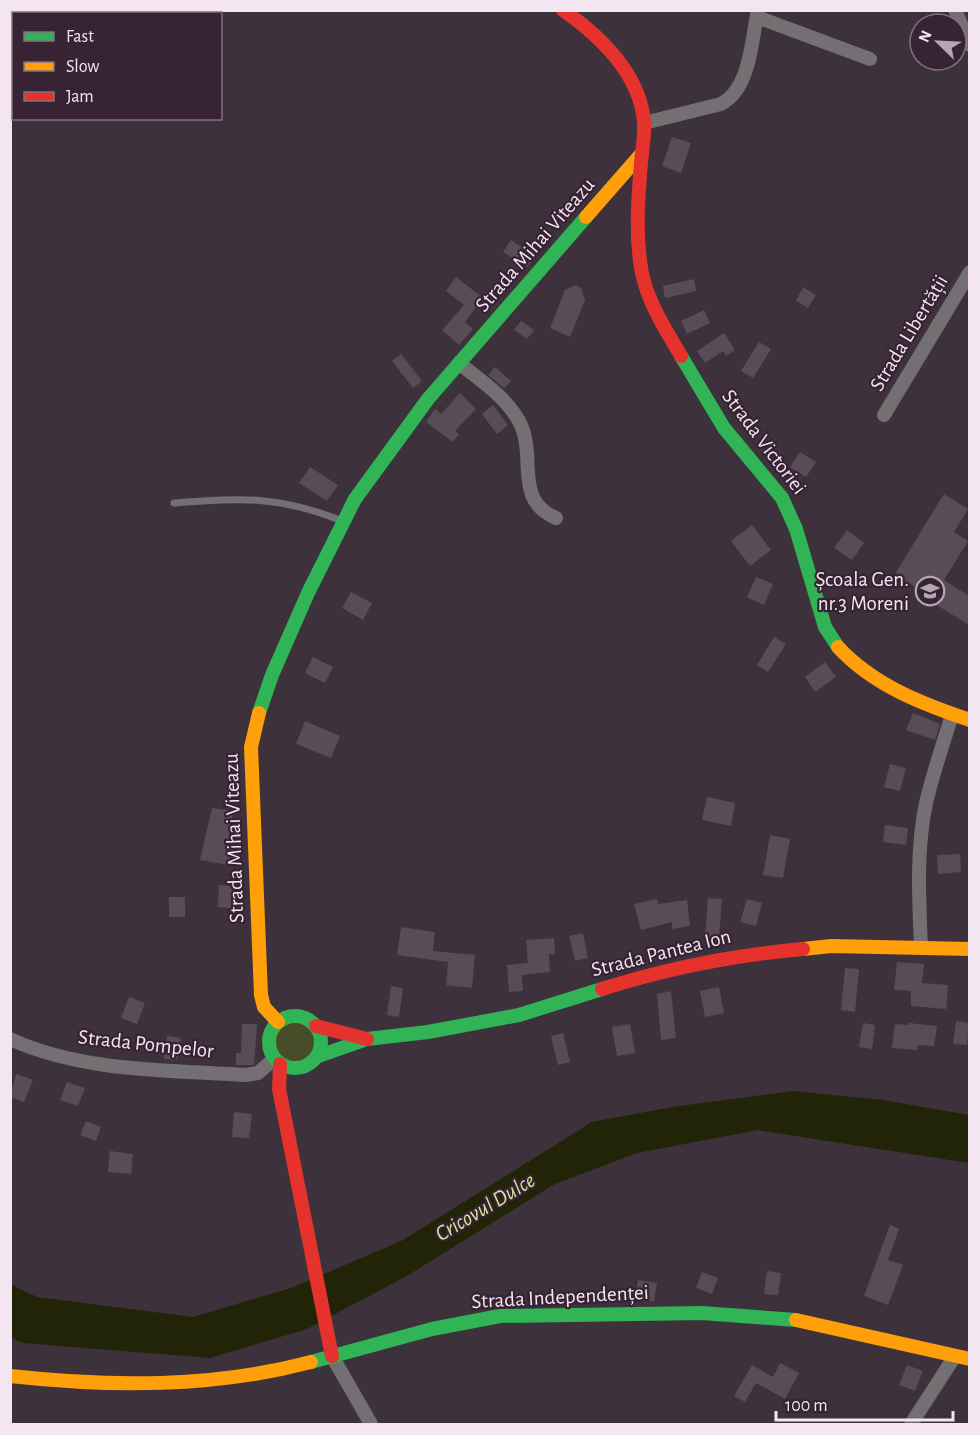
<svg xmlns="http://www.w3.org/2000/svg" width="980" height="1435" viewBox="0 0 980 1435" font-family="'Alegreya Sans',sans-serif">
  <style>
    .green { fill: #484d29 }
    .water { fill: #222407 }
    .building { fill: #584c56 }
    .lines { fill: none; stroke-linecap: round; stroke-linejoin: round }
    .lane { stroke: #736f72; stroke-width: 7 }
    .street { stroke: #736f72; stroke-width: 14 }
    .fast { stroke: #30b455; stroke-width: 14 }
    .slow { stroke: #ff9f0a; stroke-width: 14 }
    .jam { stroke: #e5322d; stroke-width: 14 }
    .labels { text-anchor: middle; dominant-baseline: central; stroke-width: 4.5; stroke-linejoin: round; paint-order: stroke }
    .street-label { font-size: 21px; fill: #f4e6f1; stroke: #372334 }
    .poi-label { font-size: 21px; fill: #f4e6f1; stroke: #372334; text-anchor: end }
    .water-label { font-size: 22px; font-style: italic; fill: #d9e59b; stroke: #372334 }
  </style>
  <rect width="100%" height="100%" fill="#3d323b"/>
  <circle class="green" cx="295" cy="1043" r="21"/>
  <polygon class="water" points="793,1091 883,1100 969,1115 969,1163 758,1130 637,1153 555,1184 405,1277 307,1329 210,1358 23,1343 11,1338 10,1284 37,1297 193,1317 294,1287 403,1240 592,1122 672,1107"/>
  <g class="building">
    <polygon points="672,137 691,143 681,173 662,166"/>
    <polygon points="511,240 536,257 527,267 503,252"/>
    <polygon points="456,277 483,298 465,322 473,329 459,345 442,330 464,305 446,291"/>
    <polygon points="694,279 696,291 665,298 663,286"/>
    <polygon points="575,285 581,288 585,300 570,337 550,328 565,290"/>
    <polygon points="803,287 816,295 808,308 796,301"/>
    <polygon points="704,310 710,323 687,334 681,321"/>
    <polygon points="521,321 534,330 527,339 514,330"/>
    <polygon points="724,333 735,350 726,356 723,351 705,363 697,351"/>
    <polygon points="759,342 771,349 753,378 741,371"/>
    <polygon points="401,354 422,381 413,388 392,361"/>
    <polygon points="495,367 511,381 504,388 488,375"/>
    <polygon points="460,393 476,409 455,431 459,434 453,442 426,422 435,409 441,414"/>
    <polygon points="493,405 508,425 497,434 482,414"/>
    <polygon points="800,452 816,462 806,477 790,467"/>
    <polygon points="310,467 338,485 327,501 299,483"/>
    <polygon points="944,494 968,509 954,532 968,541 944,580 969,596 969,625 932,602 934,599 895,574"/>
    <polygon points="752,525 771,550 750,566 731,541"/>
    <polygon points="847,530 864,543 852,560 834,548"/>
    <polygon points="756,577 773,584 764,605 747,597"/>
    <polygon points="351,592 372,603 363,620 342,608"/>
    <polygon points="774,637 786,644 768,672 757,665"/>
    <polygon points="313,657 333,667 325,683 305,673"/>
    <polygon points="825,662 836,677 815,692 805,677"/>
    <polygon points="913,713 940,724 935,740 906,730"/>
    <polygon points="305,721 340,736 331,758 296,744"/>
    <polygon points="890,764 906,768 900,791 884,787"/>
    <polygon points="707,797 735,803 731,826 702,820"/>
    <polygon points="212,808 233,811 229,835 234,835 229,865 200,860"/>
    <polygon points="885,825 908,828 906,845 883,842"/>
    <polygon points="770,835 790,839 783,878 763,875"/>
    <polygon points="960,854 961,872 938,874 937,855"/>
    <polygon points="219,885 234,886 233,908 218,907"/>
    <rect x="169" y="897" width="16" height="20"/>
    <polygon points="708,898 722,899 719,938 705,937"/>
    <polygon points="657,899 658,904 687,900 690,926 672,929 672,922 641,930 634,904"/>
    <polygon points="747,899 762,903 756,926 740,922"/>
    <polygon points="401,927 435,932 433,951 475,955 472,988 446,985 448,962 397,955"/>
    <polygon points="583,933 588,958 575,961 569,936"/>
    <polygon points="554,938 555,954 549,954 550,972 522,975 523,991 509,992 507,965 528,963 526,940"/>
    <polygon points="897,962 924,964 922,983 948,985 946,1009 911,1006 911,991 894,990"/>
    <polygon points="845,968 859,969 855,1012 841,1010"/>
    <polygon points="391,986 403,988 399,1017 387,1015"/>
    <polygon points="719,987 724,1013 705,1017 700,991"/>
    <polygon points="671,991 676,1038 661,1040 657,994"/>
    <polygon points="129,997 145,1003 137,1024 121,1018"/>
    <polygon points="956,1021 969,1023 967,1045 953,1044"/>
    <polygon points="863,1023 875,1025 872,1049 859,1047"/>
    <polygon points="909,1023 937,1026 934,1046 918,1045 917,1050 892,1048 895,1024 909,1025"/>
    <polygon points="242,1024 257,1024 254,1065 236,1065 236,1053 241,1053"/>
    <polygon points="630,1024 635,1053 617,1056 612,1027"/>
    <polygon points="563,1033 570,1062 558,1065 551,1036"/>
    <polygon points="167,1036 181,1038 177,1060 164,1059"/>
    <polygon points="16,1074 33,1080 24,1102 10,1097"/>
    <polygon points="67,1082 85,1088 78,1106 60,1100"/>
    <polygon points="234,1112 252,1114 249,1138 232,1137"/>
    <polygon points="86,1121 101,1127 96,1141 80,1135"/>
    <polygon points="110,1151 133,1154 131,1174 108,1172"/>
    <polygon points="890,1225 899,1229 888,1260 903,1265 888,1305 864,1296"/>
    <polygon points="767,1271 781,1273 778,1295 764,1294"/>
    <polygon points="702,1272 718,1278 712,1294 696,1288"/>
    <polygon points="638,1280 657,1283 654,1301 635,1300"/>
    <polygon points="780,1363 799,1373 785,1399 756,1383 745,1402 734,1396 752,1365 773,1377"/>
    <polygon points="907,1365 923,1371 915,1391 899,1385"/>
  </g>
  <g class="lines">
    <path class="lane" d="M174,503C241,498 278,495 342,521"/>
    <g class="street">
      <polyline points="955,10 970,45"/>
      <polyline points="757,17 870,59"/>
      <path d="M644,123L721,104C751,88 751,41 758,10"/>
      <path d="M459,363C481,381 505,396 519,421C538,457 512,499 556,518"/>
      <polyline points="884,415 970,272"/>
      <path d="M921,947C919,899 916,850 926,803C933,773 943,744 952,715"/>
      <path d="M10,1039C82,1072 168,1070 245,1075L258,1073L274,1059"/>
      <polyline points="332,1356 371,1424"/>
      <polyline points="911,1424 955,1356"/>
    </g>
    <g class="fast">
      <polyline points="681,356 724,428 782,498 796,529 825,627 838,647"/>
      <polyline points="259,713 272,675 308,593 355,499 428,399 586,217"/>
      <circle cx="295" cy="1042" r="26"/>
      <polyline points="316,1057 367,1039 428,1032 519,1015 602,989"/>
      <polyline points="311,1362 432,1329 500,1316 702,1313 796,1320"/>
    </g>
    <g class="slow">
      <polyline points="586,217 642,153"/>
      <path d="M838,647C873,685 922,704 970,720"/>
      <polyline points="259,713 251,747 261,995 264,1007 278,1022"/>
      <polyline points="803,949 831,946 970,949"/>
      <polyline points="796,1320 970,1359"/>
      <path d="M10,1376C111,1387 212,1388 311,1362"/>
    </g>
    <g class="jam">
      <path d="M563,10C600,36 640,74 644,122C645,135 642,150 641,163C638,199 635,237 642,273C648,303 666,330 681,356"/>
      <path d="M602,989C668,968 735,955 803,949"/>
      <polyline points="316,1026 367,1039"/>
      <polyline points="280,1064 279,1089 332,1356"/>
    </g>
  </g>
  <defs>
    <g id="school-ring" transform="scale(1.5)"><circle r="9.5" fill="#372334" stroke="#b4a7b1" stroke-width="1.5"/><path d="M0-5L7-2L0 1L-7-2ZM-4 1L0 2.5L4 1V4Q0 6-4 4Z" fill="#b4a7b1"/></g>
  </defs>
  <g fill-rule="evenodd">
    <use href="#school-ring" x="930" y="591"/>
  </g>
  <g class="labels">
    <g class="street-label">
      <text transform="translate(535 245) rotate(-49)">Strada Mihai Viteazu</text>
      <text transform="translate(909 333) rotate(-59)">Strada Libertății</text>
      <text transform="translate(764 442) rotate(53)">Strada Victoriei</text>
      <text transform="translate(234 838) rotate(-92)">Strada Mihai Viteazu</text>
      <text transform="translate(661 953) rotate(-14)">Strada Pantea Ion</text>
      <text transform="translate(146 1044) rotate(6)">Strada Pompelor</text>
      <text transform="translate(560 1297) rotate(-3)">Strada Independenței</text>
    </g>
    <g class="poi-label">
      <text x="909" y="579">Școala Gen.<tspan x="909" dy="24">nr.3 Moreni</tspan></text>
    </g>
    <g class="water-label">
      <text transform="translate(485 1207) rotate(-31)">Cricovul Dulce</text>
    </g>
  </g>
  <rect width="980" height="1435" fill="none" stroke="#f4e6f1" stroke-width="24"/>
  <rect x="12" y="12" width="210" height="108" fill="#372334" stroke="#837180" stroke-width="1.5"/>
  <rect x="24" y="32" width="30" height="9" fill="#30b455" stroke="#837180" stroke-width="1.5"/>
  <text x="66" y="42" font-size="18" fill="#f4e6f1">Fast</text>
  <rect x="24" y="62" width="30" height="9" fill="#ff9f0a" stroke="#837180" stroke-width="1.5"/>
  <text x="66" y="72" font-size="18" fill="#f4e6f1">Slow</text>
  <rect x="24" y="92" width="30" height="9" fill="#e5322d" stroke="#837180" stroke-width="1.5"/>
  <text x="66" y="102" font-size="18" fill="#f4e6f1">Jam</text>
  <g transform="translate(938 42) rotate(294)"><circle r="28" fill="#372334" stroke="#837180" stroke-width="1.5"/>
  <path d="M0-4.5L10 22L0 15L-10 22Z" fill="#b4a7b1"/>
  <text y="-9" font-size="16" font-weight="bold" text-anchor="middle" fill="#f4e6f1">N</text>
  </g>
  <path d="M776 1411v9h177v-9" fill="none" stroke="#f4e6f1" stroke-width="3"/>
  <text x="785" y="1411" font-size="18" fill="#f4e6f1" stroke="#372334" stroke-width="4.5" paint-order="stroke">100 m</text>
</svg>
